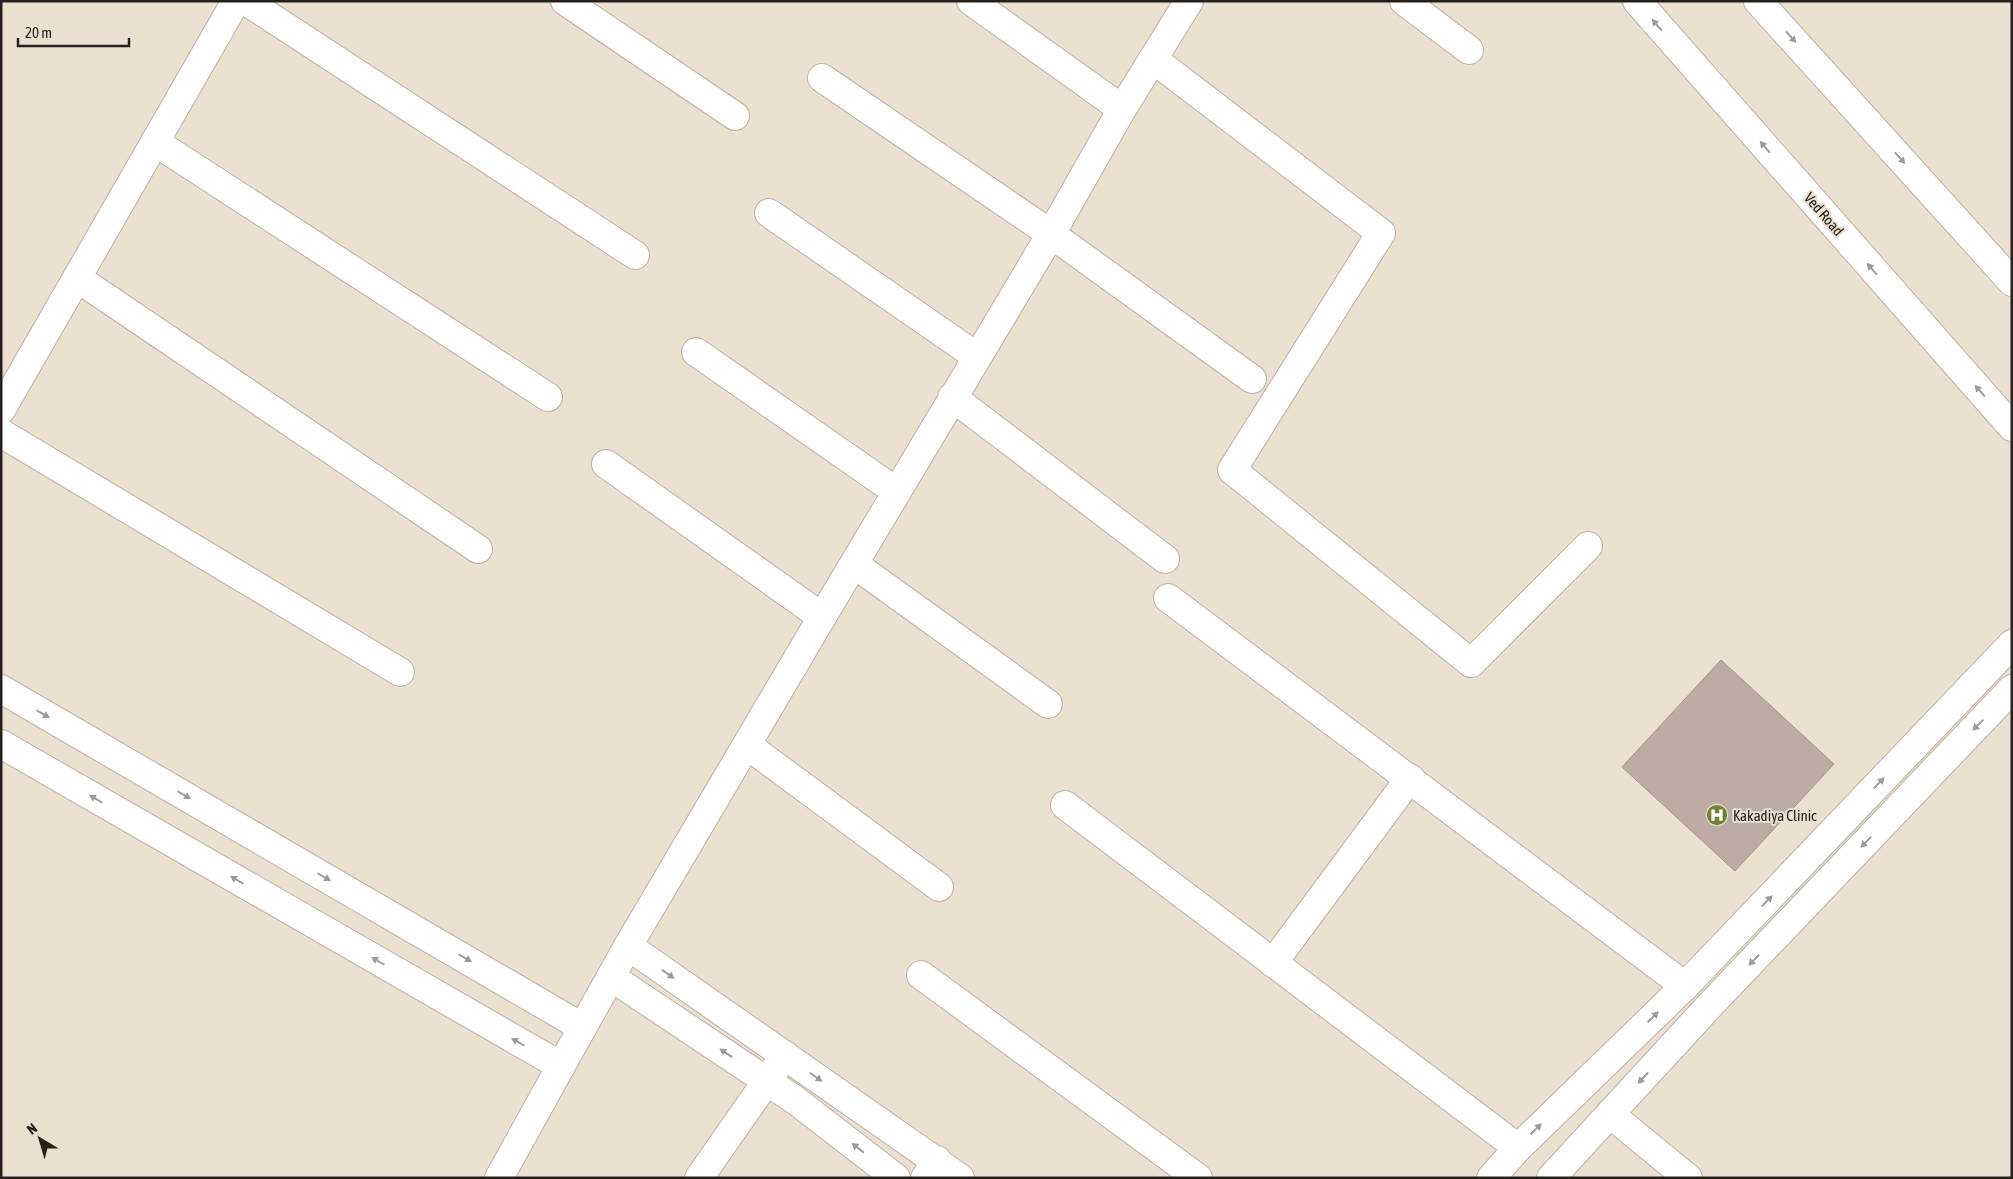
<svg xmlns="http://www.w3.org/2000/svg" width="2013" height="1179" viewBox="0 0 2013 1179" font-family="'Asap Condensed',sans-serif">
  <style>
    .building { fill: #beaca4; stroke: #a4938b }
    .lines { fill: none; stroke-linecap: round; stroke-linejoin: round }
    .minor-casing { stroke: #bdb0a2; stroke-width: 30 }
    .tertiary-casing { stroke: #bdb0a2; stroke-width: 30 }
    .secondary-casing { stroke: #bdb0a2; stroke-width: 30 }
    .minor { stroke: #fff; stroke-width: 28 }
    .tertiary { stroke: #fff; stroke-width: 28 }
    .secondary { stroke: #fff; stroke-width: 28 }
    .oneway { fill: #9d9b99 }
    .labels { text-anchor: middle; dominant-baseline: central; stroke-width: 4; stroke-linejoin: round; paint-order: stroke }
    .street-label { font-size: 15px; fill: #26211c; stroke: #ece0d1 }
    .poi-label { font-size: 15px; fill: #26211c; stroke: #ece0d1; text-anchor: start }
  </style>
  <rect width="100%" height="100%" fill="#ece0d1"/>
  <polygon class="building" points="1721,660 1834,764 1735,871 1622,767"/>
  <g class="lines">
    <g class="minor-casing">
      <g id="minor">
        <polyline points="246,1 635,255"/>
        <polyline points="565,1 735,116"/>
        <polyline points="971,1 1122,109"/>
        <polyline points="1404,1 1469,50"/>
        <polyline points="1153,59 1381,233 1232,470 1471,663 1588,546"/>
        <polyline points="822,78 1051,234 1252,379"/>
        <polyline points="155,142 548,397"/>
        <polyline points="769,213 976,356"/>
        <polyline points="77,278 478,549"/>
        <polyline points="696,352 897,492"/>
        <polyline points="952,397 1165,559"/>
        <polyline points="1,410 236,1"/>
        <polyline points="1,433 400,672"/>
        <polyline points="606,464 822,617"/>
        <polyline points="854,564 1048,704"/>
        <polyline points="1168,598 1685,986"/>
        <polyline points="747,745 939,887"/>
        <polyline points="1065,805 1518,1148"/>
        <polyline points="1273,963 1410,778"/>
        <polyline points="921,975 1198,1178"/>
        <polyline points="1610,1114 1688,1178"/>
        <polyline points="499,1178 561,1066"/>
        <polyline points="699,1178 785,1055"/>
        <polyline points="925,1178 937,1160"/>
      </g>
    </g>
    <g class="tertiary-casing">
      <g id="tertiary">
        <polyline points="1,689 582,1027"/>
        <polyline points="1,744 561,1066 628,946 822,617 1051,234 1122,109 1189,1"/>
        <polyline points="628,946 960,1178"/>
        <polyline points="611,977 795,1100 896,1178"/>
        <polyline points="1491,1178 1518,1148 1685,986 2012,644"/>
        <polyline points="1551,1178 1712,1003 2012,689"/>
      </g>
    </g>
    <g class="secondary-casing">
      <g id="secondary">
        <polyline points="1637,1 2012,427"/>
        <polyline points="1758,1 2012,282"/>
      </g>
    </g>
    <use href="#minor" class="minor"/>
    <use href="#tertiary" class="tertiary"/>
    <use href="#secondary" class="secondary"/>
  </g>
  <defs><path id="oneway-solid" d="M-6-.8H1V-3.2L6.5 0L1 3.2V.8H-6Z" transform="scale(1.25)"/></defs>
  <g class="oneway">
    <use href="#oneway-solid" transform="translate(1657 25) rotate(-131)"/>
    <use href="#oneway-solid" transform="translate(1791 37) rotate(48)"/>
    <use href="#oneway-solid" transform="translate(1765 147) rotate(-131)"/>
    <use href="#oneway-solid" transform="translate(1900 158) rotate(48)"/>
    <use href="#oneway-solid" transform="translate(1872 269) rotate(-131)"/>
    <use href="#oneway-solid" transform="translate(1980 391) rotate(-131)"/>
    <use href="#oneway-solid" transform="translate(43 714) rotate(30)"/>
    <use href="#oneway-solid" transform="translate(1978 725) rotate(134)"/>
    <use href="#oneway-solid" transform="translate(1879 783) rotate(-46)"/>
    <use href="#oneway-solid" transform="translate(184 795) rotate(30)"/>
    <use href="#oneway-solid" transform="translate(96 799) rotate(-150)"/>
    <use href="#oneway-solid" transform="translate(1866 842) rotate(134)"/>
    <use href="#oneway-solid" transform="translate(324 877) rotate(30)"/>
    <use href="#oneway-solid" transform="translate(237 880) rotate(-150)"/>
    <use href="#oneway-solid" transform="translate(1767 901) rotate(-46)"/>
    <use href="#oneway-solid" transform="translate(465 958) rotate(30)"/>
    <use href="#oneway-solid" transform="translate(1754 960) rotate(134)"/>
    <use href="#oneway-solid" transform="translate(378 961) rotate(-150)"/>
    <use href="#oneway-solid" transform="translate(668 974) rotate(35)"/>
    <use href="#oneway-solid" transform="translate(1653 1017) rotate(-44)"/>
    <use href="#oneway-solid" transform="translate(518 1042) rotate(-150)"/>
    <use href="#oneway-solid" transform="translate(726 1053) rotate(-146)"/>
    <use href="#oneway-solid" transform="translate(816 1077) rotate(35)"/>
    <use href="#oneway-solid" transform="translate(1643 1078) rotate(133)"/>
    <use href="#oneway-solid" transform="translate(1536 1129) rotate(-44)"/>
    <use href="#oneway-solid" transform="translate(858 1148) rotate(-142)"/>
  </g>
  <defs>
    <g id="hospital-disc" transform="scale(1.125)"><circle r="9.5" fill="#718333" stroke="#ece0d1"/><path d="M-5-5h3v3.5h4V-5h3V5h-3V1.5h-4V5h-3Z" fill="#fff"/></g>
  </defs>
  <g fill-rule="evenodd">
    <use href="#hospital-disc" x="1717" y="815"/>
  </g>
  <g class="labels">
    <g class="street-label">
      <text transform="translate(1824 214) rotate(49)">Ved Road</text>
    </g>
    <g class="poi-label">
      <text x="1733" y="815">Kakadiya Clinic</text>
    </g>
  </g>
  <rect width="2013" height="1179" fill="none" stroke="#26211c" stroke-width="5"/>
  <g transform="translate(40 1139) rotate(322)" stroke="#ece0d1" stroke-width="4" paint-order="stroke">
  <path d="M0-4L9 19L0 12L-9 19Z" fill="#26211c"/>
  <text y="-8" font-size="14" font-weight="bold" text-anchor="middle" fill="#26211c">N</text>
  </g>
  <path d="M18 38v8h111v-8" fill="none" stroke="#26211c" stroke-width="2.5"/>
  <text x="25" y="38" font-size="15" fill="#26211c" stroke="#ece0d1" stroke-width="4" paint-order="stroke">20 m</text>
</svg>
